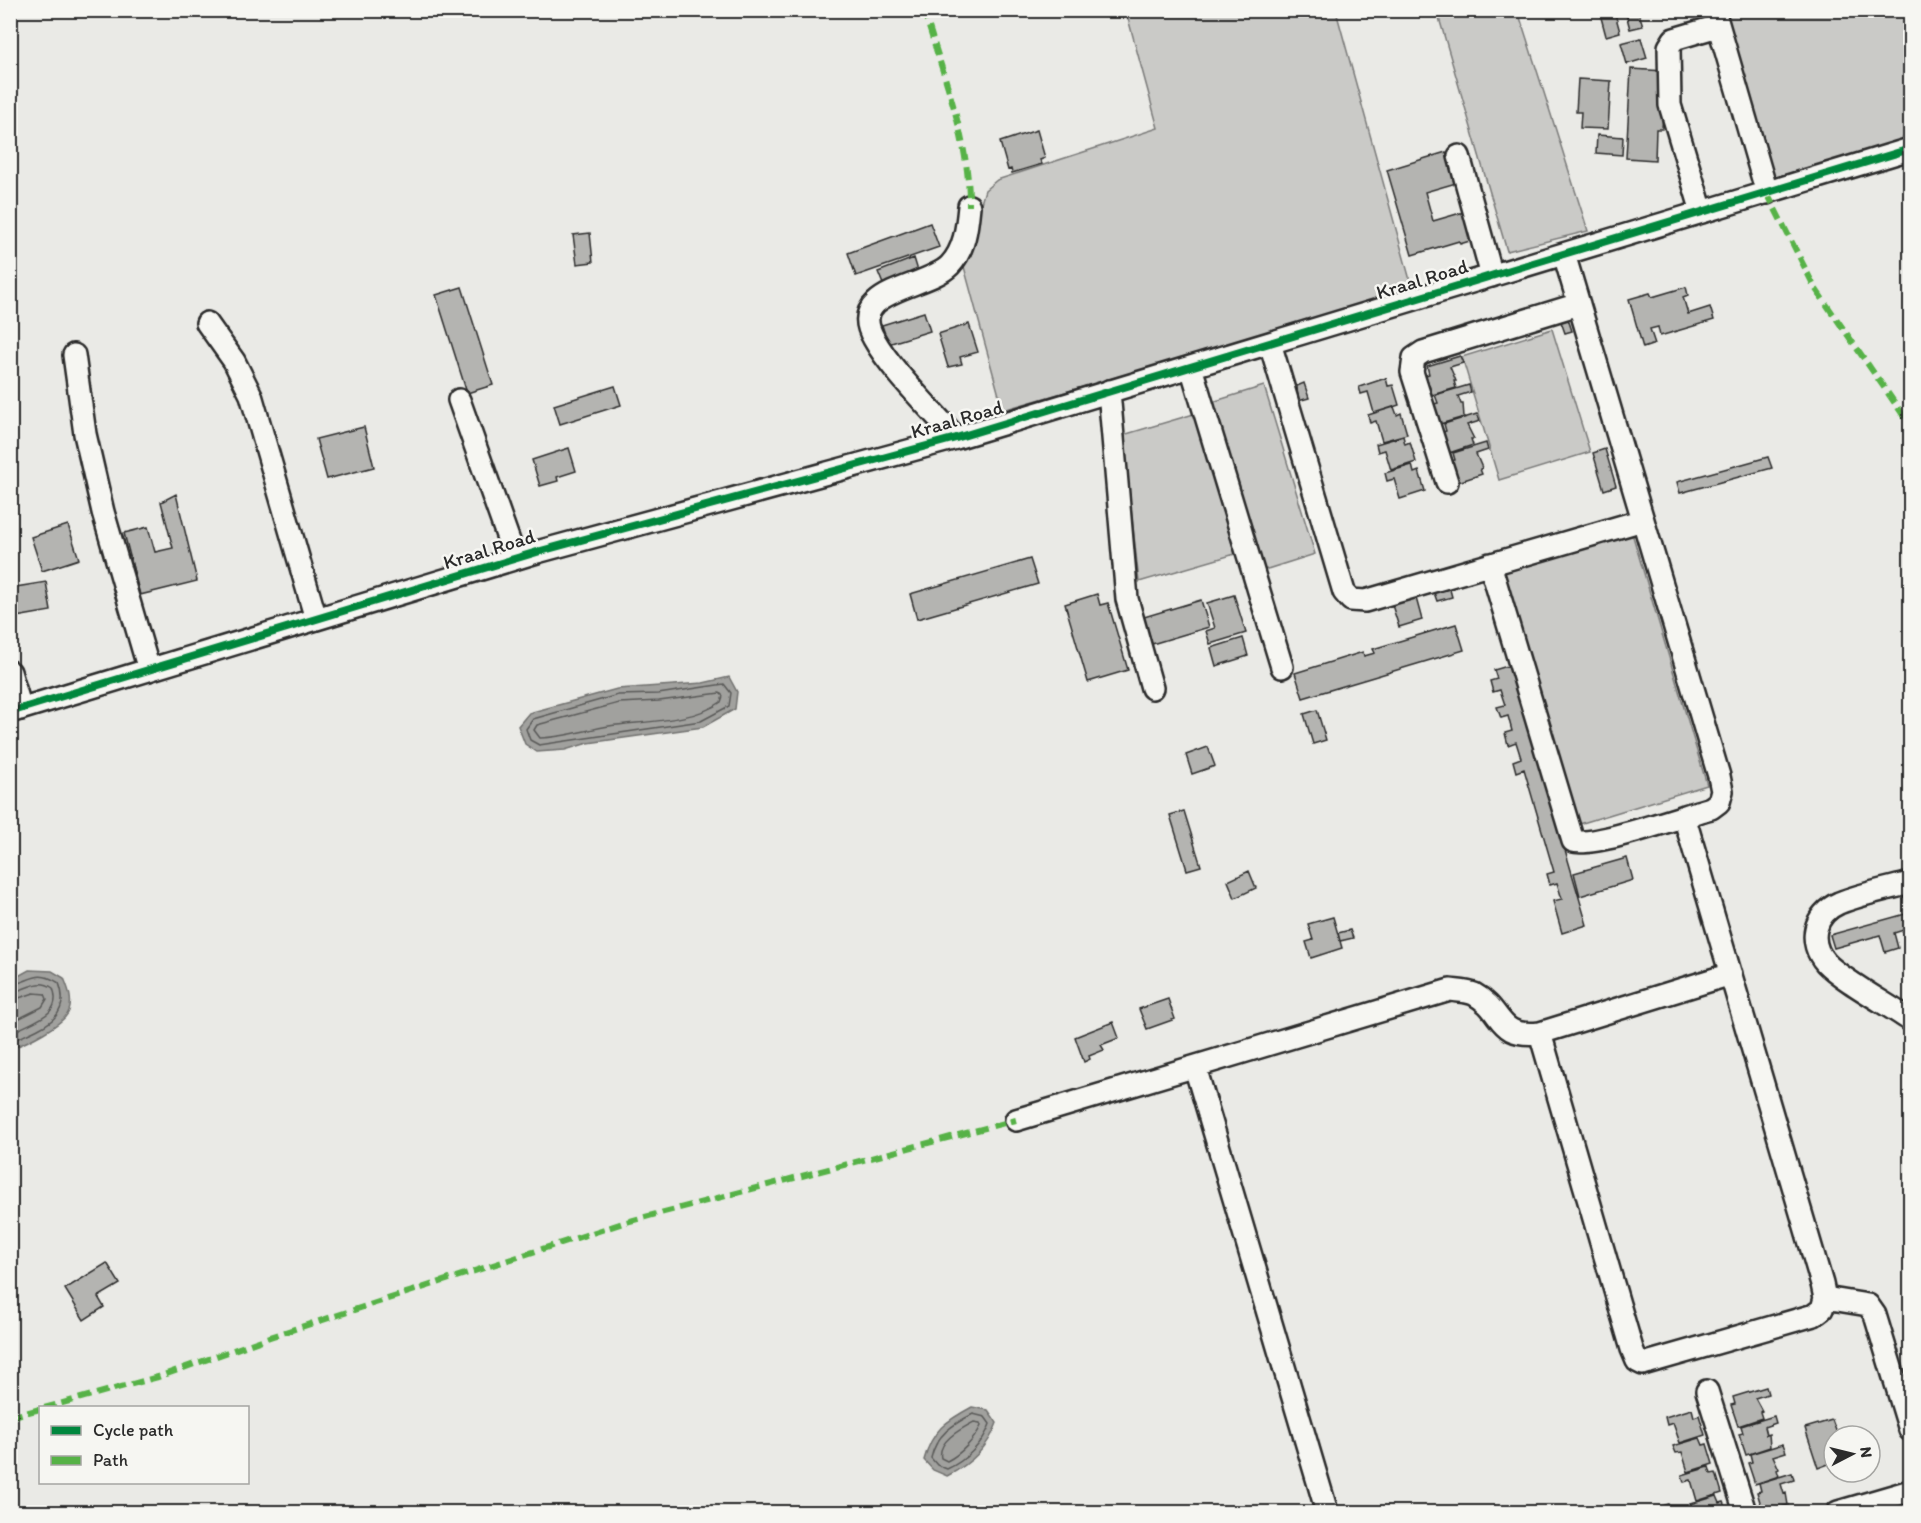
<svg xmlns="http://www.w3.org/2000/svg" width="1921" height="1523" font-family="Itim,sans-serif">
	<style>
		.green { fill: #cacac7; stroke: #7a7a79; stroke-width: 1.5 }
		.water { fill: #a1a19e; stroke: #727270; stroke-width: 1.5 }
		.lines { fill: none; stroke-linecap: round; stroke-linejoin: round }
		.shore { stroke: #5a5a59; stroke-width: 1.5 }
		.building { fill: #b4b4b1; stroke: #2b2b2b; stroke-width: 1.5 }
		.minor-casing { stroke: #2b2b2b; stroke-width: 26 }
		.minor { stroke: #f6f6f2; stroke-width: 21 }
		.quiet { stroke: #56b246; stroke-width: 6; stroke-dasharray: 12 6; stroke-linecap: butt }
		.cycleway-casing { stroke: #f6f6f2; stroke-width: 11 }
		.cycleway { stroke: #00873e; stroke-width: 8 }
		.labels { text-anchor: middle; stroke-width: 5; stroke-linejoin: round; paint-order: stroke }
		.street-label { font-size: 20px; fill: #2b2b2b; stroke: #f6f6f2 }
	</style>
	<rect width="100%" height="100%" fill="#eaeae6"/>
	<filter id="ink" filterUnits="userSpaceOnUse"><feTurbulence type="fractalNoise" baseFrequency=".0167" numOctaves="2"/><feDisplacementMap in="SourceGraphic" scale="12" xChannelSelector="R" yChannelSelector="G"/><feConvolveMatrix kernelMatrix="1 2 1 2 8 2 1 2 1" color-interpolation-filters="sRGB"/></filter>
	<g filter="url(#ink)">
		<path class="green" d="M1126,11H1336L1413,291L1003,410L963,263L985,190L997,180L1158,128Z
			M1437,11H1518L1588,231L1507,251Z
			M1722,11H1910V140L1769,180Z
			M1552,329L1590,452L1499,480L1462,357Z
			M1264,386L1315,554L1261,571L1209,403Z
			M1194,414L1235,554L1139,582L1123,435Z
			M1632,533L1707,785L1576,825L1501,573Z"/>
		<path class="water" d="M729,677L737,692L735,709L703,727L588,743L565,750L537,752L525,744L518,726L529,713L617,689L703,683Z
			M29,970L52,971L64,978C68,988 73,1000 69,1011C64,1025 25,1043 11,1049V980Z
			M972,1407L988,1410L997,1423C988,1448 969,1465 947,1476L933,1470L924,1460C932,1430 946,1421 972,1407Z"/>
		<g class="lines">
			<path class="shore" d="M724,684L731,693L729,706L701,721L539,745L530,740L526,729L533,719L618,695L658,694Z
				M720,693L723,696L721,702C694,722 643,721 609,726C586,730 564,737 540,738L534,730L537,725L619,703L659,701Z
				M10,985C31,982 36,968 59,983C73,1020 39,1028 10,1042
				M10,992C26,991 37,977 53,988C64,1017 30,1021 10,1034
				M10,1001L34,993L45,994L47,999L42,1007L10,1023
				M973,1414L985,1417L990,1424C983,1444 965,1461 947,1469L937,1465L931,1458C936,1435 953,1424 973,1414Z
				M974,1422L980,1423L981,1426C974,1440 961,1454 947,1461L941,1458C937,1441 961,1429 974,1422Z"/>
		</g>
		<path class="building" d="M1599,10H1614L1620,32L1606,36Z
			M1625,10H1638L1643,26L1630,29Z
			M1641,38L1647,58L1627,64L1621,43Z
			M1631,69L1665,71L1662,129H1656L1655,160L1626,158Z
			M1578,79L1611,81L1608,129L1580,128L1581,112H1576Z
			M1037,130L1045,158L1040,160L1042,164L1012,173L1011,169L1008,170L1000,142Z
			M1597,135L1623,137L1622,155L1596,153Z
			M1446,152L1456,183L1425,192L1433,221L1464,212L1473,240L1460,244L1459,241L1412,255L1387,170Z
			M930,223L939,247L856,276L848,253Z
			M590,233L593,262L577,264L573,235Z
			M914,258L918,271L883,284L878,272Z
			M462,287L493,385L467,393L436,295Z
			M1686,287L1688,295L1683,297L1688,314L1710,307L1714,320L1660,336L1658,327L1650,329L1655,344L1643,348L1629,299L1650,293L1652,297Z
			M924,312L930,331L888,344L882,325Z
			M1568,319L1572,331L1565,333L1561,322Z
			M969,324L978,352L960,357L962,364L948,367L938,334Z
			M1460,356L1463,363L1450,367L1456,381H1454L1456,388L1432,395L1426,375L1429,374L1427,366Z
			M1386,378L1388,386L1393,385L1399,405L1374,413L1368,392L1361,394L1359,387Z
			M1304,383L1309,398L1298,401L1297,386Z
			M1469,385L1471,392L1458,396L1461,404H1463L1464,417L1440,424L1434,404L1438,403L1435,395Z
			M615,386L621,405L560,424L554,405Z
			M1394,407L1397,415L1401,413L1407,434L1382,441L1376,421L1370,423L1368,415Z
			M1477,414L1480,421L1467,425L1474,439H1471L1473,445L1449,453L1443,432L1446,431L1444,424Z
			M364,427L374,467L327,479L316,439Z
			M1403,436L1405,444L1410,442L1416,462L1391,470L1385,450L1378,452L1376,444Z
			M1486,443L1488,450L1476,454L1482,468L1480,469L1482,474L1458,482L1451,461L1455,460L1453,453Z
			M569,448L576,471L557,477L558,481L540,486L532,460Z
			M1605,449L1616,486L1604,490L1593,453Z
			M1768,457L1772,468L1680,493L1677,482Z
			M1412,465L1414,473L1419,471L1425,491L1400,499L1394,479L1387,481L1385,473Z
			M176,494L197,581L140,595L124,533L148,527L155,552L173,548L161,502Z
			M68,525L79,559L42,571L31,537Z
			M1030,559L1038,584L917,619L910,594Z
			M46,582L51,611L10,618V588Z
			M1449,586L1452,597L1437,601L1433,590Z
			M1097,594L1100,605L1108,603L1128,670L1088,682L1065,604Z
			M1234,595L1246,633L1210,644L1206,631L1215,628L1207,603Z
			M1416,598L1422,620L1399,627L1392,605Z
			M1201,600L1209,627L1152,644L1144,617Z
			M1456,624L1464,650L1303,698L1295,673L1363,652L1364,656L1375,653L1373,649Z
			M1243,638L1248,656L1216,666L1211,648Z
			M1511,665L1587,925L1562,933L1553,901L1562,899L1557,883L1550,885L1547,874L1554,872L1524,769L1516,772L1513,761L1521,758L1516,742L1508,745L1505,733L1512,731L1508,716L1501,718L1497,707L1505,705L1500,690L1493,692L1490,681L1497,679L1494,670Z
			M1317,710L1326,740L1313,744L1304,714Z
			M1208,747L1215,766L1192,774L1186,755Z
			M1184,811L1201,866L1187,870L1170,815Z
			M1627,858L1633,880L1580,896L1574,873Z
			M1249,871L1256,888L1235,898L1228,881Z
			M1910,897V928L1894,933L1898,948L1885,952L1880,935L1834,948L1830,935L1909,913L1905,899Z
			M1333,917L1342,948L1311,958L1306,942L1313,940L1308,924Z
			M1350,930L1353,938L1340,941L1338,933Z
			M1168,999L1175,1019L1147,1029L1139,1009Z
			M1113,1022L1119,1038L1101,1045L1104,1050L1089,1056L1090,1059L1084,1062L1075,1037Z
			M107,1263L120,1284L98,1297L104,1307L84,1320L65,1289Z
			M1766,1387L1768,1394L1755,1398L1762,1411L1760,1412L1762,1418L1738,1426L1731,1405L1735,1404L1733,1397Z
			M1692,1409L1694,1417L1699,1415L1705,1435L1680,1443L1673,1423L1667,1425L1665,1417Z
			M1774,1416L1776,1423L1764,1427L1766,1435L1769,1434L1770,1447L1746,1455L1739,1434L1743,1433L1741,1426Z
			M1832,1420L1838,1436H1834V1462L1818,1468L1805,1428Z
			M1700,1438L1703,1445L1707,1444L1713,1464L1688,1472L1682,1452L1676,1453L1673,1446Z
			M1783,1444L1786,1452L1773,1456L1779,1469L1777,1470L1779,1476L1755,1484L1748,1463L1752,1462L1750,1454Z
			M1709,1467L1711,1474L1716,1473L1722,1493L1697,1501L1691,1480L1684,1482L1682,1475Z
			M1792,1473L1794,1480L1781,1484L1784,1494L1786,1493L1788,1505L1763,1512L1757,1492L1761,1491L1759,1483Z
			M1717,1496L1720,1503L1724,1502L1728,1512H1700L1699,1509L1693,1511L1690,1504Z
			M1668,1504L1671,1512H1644V1511Z"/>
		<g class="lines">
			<g class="minor-casing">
				<path id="minor" d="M1714,10L1767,193
					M1459,156L1492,276
					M1702,212L1670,105L1669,47L1674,39L1718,26
					M207,323L234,361L251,395L316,619
					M1270,343L1344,592L1351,600L1365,601L1643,520
					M74,355L85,434L103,512L149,670
					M1191,367L1282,667
					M1109,391L1127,599L1152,688
					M459,400L515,558
					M956,438C932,410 891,370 874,339C845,289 927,289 950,265C965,249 967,227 969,206
					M1447,482L1412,372L1414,358L1423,352L1579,304
					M1490,564L1573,841C1594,848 1685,815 1711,808L1719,802L1722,791L1719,776L1564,254
					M10,672L21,709
					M10,712L537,552L956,438L1910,149
					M1684,816L1822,1284L1825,1298L1822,1309L1814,1315L1643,1364L1637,1361L1632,1349L1540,1033L1731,974
					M1910,883C1887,889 1861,894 1839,903C1814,914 1807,942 1826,963C1841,979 1890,1006 1910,1020
					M1195,1067L1327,1512
					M1016,1120L1450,990C1457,991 1467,991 1474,994C1505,1011 1495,1038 1540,1033
					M1825,1298L1868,1305L1875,1315L1910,1430
					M1707,1391L1745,1512
					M1838,1512L1910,1491"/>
			</g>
			<use href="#minor" class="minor"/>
			<path class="quiet" d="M924,10C942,73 970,140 969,206
				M1767,193L1815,288L1910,425
				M44,1408L158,1377L270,1337L626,1222L1016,1120
				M10,1417L40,1409"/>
			<g class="cycleway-casing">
				<path id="cycleway" d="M10,712L537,552L956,438L1910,149"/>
			</g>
			<use href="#cycleway" class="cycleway"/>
		</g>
	</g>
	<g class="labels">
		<g class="street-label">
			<text transform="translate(1422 279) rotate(-17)" y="7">Kraal Road</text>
			<text transform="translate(957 419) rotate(-16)" y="7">Kraal Road</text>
			<text transform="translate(489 549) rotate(-17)" y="7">Kraal Road</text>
		</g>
	</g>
	<rect width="1921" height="1523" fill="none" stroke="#f6f6f2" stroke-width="36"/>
	<rect x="18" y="18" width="1885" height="1487" fill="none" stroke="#2b2b2b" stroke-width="2" filter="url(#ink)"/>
	<rect x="39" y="1406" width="210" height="78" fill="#f6f6f2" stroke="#a5a5a2" stroke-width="1.5"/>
	<rect x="51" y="1426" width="30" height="9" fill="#00873e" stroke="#a5a5a2" stroke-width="1.5"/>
	<text x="93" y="1436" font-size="18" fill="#2b2b2b">Cycle path</text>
	<rect x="51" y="1456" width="30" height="9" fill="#56b246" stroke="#a5a5a2" stroke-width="1.5"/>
	<text x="93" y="1466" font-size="18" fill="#2b2b2b">Path</text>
	<g transform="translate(1852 1454) rotate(83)"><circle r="28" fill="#f6f6f2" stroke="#a5a5a2" stroke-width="1.5"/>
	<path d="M0-4.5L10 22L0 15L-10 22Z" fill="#2b2b2b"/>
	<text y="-9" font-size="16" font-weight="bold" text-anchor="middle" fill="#2b2b2b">N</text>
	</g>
</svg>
